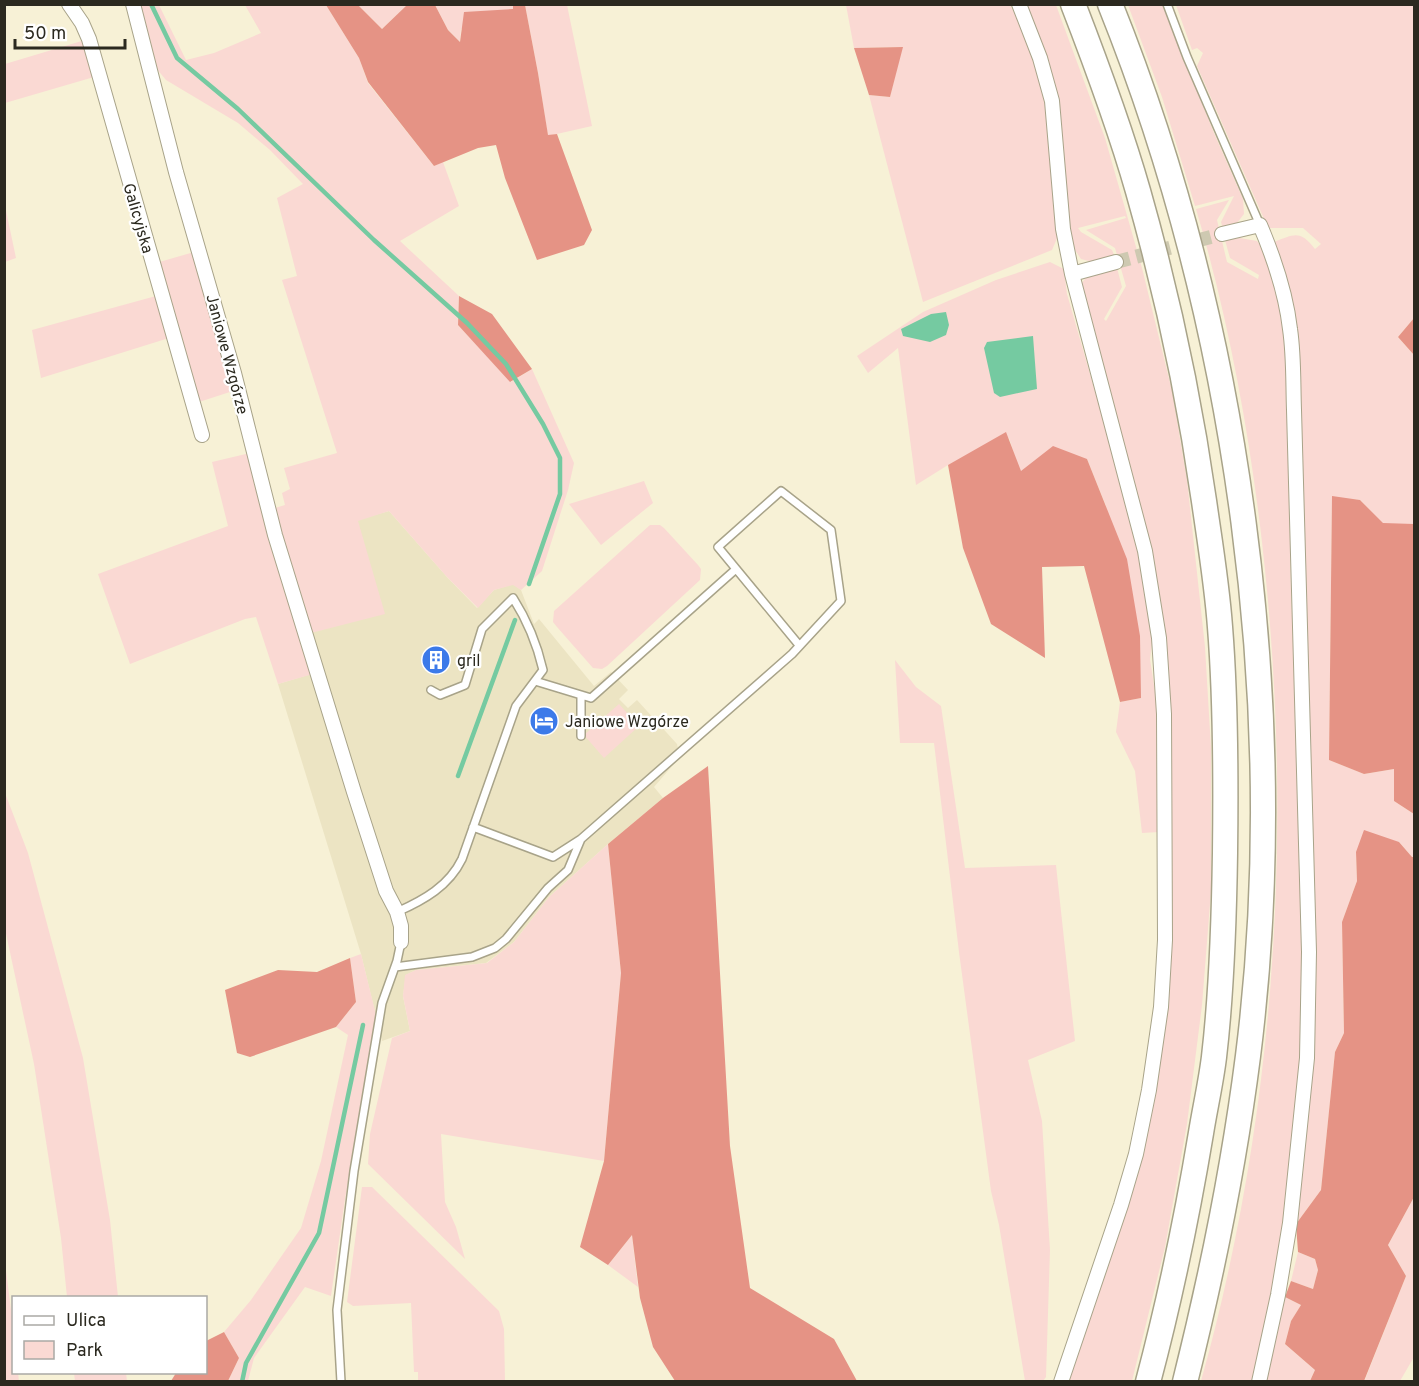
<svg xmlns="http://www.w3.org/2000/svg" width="1419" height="1386" font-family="Overpass,sans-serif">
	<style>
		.built { fill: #ece4c3 }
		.green { fill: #fad9d3 }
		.forest { fill: #e59385 }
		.water { fill: #75caa1 }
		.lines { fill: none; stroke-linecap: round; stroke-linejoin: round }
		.stream { stroke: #75caa1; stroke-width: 4.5 }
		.street-tunnel { stroke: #cec9b1; stroke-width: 14; stroke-dasharray: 14 7; stroke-linecap: butt }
		.lane-casing { stroke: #a8a389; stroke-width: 10 }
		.street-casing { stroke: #a8a389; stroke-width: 16 }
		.highway-casing { stroke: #a8a389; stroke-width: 27 }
		.lane { stroke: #fff; stroke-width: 7 }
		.street { stroke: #fff; stroke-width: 14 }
		.highway { stroke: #fff; stroke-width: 24 }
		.labels { text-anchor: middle; stroke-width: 4.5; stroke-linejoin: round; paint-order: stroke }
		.street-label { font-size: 16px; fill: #2b291f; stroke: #fff }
		.poi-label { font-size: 16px; fill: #2b291f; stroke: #fff; text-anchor: start }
	</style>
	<rect width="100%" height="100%" fill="#f7f1d6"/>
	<path class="built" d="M389,511L447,577L477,608L494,590L513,584L521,590L534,624L539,619L594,686L611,672L628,690L619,699L628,708L637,700L677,744L680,757L654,787L663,798L608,844L549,897L514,942L486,963L416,970L406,975L403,996L410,1031L382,1041L361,954L278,684L321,671L311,633L357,520Z"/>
	<path class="green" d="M138,5H159L186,60L214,53L261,33L245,5H326L359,58L368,83L434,166L443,162L459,206L400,241L459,296L458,325L511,382L532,369L574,463L568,490L542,571L521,590L513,585L494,590L478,608L447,577L389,511L358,521L385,614L311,633L288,566L275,508L285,505L282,493L290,489L284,468L337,453L282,280L297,276L277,198L303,184L270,150L238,123L166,80L156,68Z
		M358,5H407L382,29Z
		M435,5H513V9L461,29L460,42L448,30Z
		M525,5H567L592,126L548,136L538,73Z
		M846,5H1010L1026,36L1046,97L1058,236L1052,250L923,302L869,95L890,97L902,47L854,48Z
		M1024,5H1056L1105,138L1142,268L1172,391L1187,480L1205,647L1211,748V891L1202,1005L1187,1124L1165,1247L1132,1381H1067L1134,1185L1156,1080L1165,638L1081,284L1088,275L1117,268L1122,287L1104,319L1106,321L1126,286L1115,248L1086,230L1126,218L1125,216L1078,228L1081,232L1112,250L1115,257L1097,263L1081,259L1071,244L1061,143Z
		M1128,5H1163L1214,133L1243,199L1244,214L1237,223L1223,229L1221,222L1234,196L1195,206L1162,97Z
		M1176,5H1414V318L1398,337L1414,355V524H1383L1360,500L1332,497L1329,760L1364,774L1394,769V801L1414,814V857H1412L1399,842L1356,852L1357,881L1342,922L1344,1033L1335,1052L1321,1190L1296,1224L1309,1105L1313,993L1310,839L1313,821L1297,323L1274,242C1295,234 1300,230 1315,249L1321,244L1303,228H1268L1197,66L1203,53L1197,48L1192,50Z
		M85,40L94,77L5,103V64Z
		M1229,200L1217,220L1227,262L1258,279L1259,275L1230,258L1225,240L1240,238L1257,241L1264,250L1286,331L1291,593L1304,906L1302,1052L1293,1160L1273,1297L1254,1381H1201C1277,1110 1294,822 1262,542C1249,430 1228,317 1196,209Z
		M4,201L16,258L5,262H4Z
		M194,252L233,391L196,403L156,263Z
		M1050,262L1064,269L1067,294L1136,534L1152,643L1150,659L1157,705L1159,832L1142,833L1135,771L1116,732L1120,702L1141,698L1106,506L1087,459L1020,472L1009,438L948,465L916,485L898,348L868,373L857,356L923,312L996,280Z
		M156,296L169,338L41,378L32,330Z
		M250,453L313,674L278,684L256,617L245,619L130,664L98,574L228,526L212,462Z
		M644,481L653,503L601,545L569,504Z
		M650,525H660L664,528L698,565L701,569L700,580L607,666L602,669L593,668L557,627L553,622L554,611Z
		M895,660L916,687L941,706L965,868L1056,865L1075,1041L1028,1060L1042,1121L1050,1250L1046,1377L1043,1381H1025L999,1225L991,1191L959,952L934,743H900Z
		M619,704L639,726L604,758L584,735Z
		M5,793L28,853L83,1058L110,1220L118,1297H67L61,1238L34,1064L5,929Z
		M608,844L621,973L604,1161L441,1134L445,1202L456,1227L465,1259L368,1164L370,1134L392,1038L410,1031L403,996L405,975L416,970L487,963L514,942L549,897Z
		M361,954L376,1015L345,1199L331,1296L305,1287L254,1358L248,1381H228L239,1358L224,1332L251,1300L301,1228L321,1161L348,1035L336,1027L356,1002L350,958Z
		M362,1187H372L499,1311L504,1329L505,1381H418V1372H414L411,1303L353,1306L347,1302Z
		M1414,1197V1357L1400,1381L1364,1382L1406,1276L1388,1245Z
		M632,1235L638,1287L608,1265Z
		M1298,1252L1315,1259L1318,1270L1313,1289L1291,1281Z
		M4,1255L13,1325L14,1372L18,1373L19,1381H5Z
		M1285,1297L1301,1305L1291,1321L1285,1344L1315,1370L1310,1381L1266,1382Z
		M74,1373H126L127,1381H75Z"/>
	<path class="forest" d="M326,5H358L382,29L407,5H435L448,30L460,42L464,12L513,9V5H525L538,73L548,135L557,134L592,230L584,245L537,260L505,178L496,145L478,148L434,166L368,82L359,58Z
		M903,47L890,97L869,95L854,48Z
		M459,296L492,314L532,369L510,382L458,325Z
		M1414,318V355L1398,337Z
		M1006,432L1021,471L1053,446L1087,459L1127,559L1140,636L1141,698L1120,702L1084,566L1042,567L1045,658L991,624L963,548L948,465Z
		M1332,496L1360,500L1383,523L1414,524V814L1394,801V769L1364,774L1329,760Z
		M708,766L730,1146L750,1288L834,1339L857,1381H675L653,1347L640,1298L632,1235L608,1265L580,1247L604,1161L621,973L608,844L663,798Z
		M1364,830L1399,842L1412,857H1414V1197L1388,1245L1406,1276L1364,1381H1310L1315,1370L1285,1344L1291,1321L1301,1305L1285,1297L1291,1281L1313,1289L1318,1270L1315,1259L1298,1252L1296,1224L1321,1190L1335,1052L1344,1033L1342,922L1357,881L1356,852Z
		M350,958L356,1002L336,1027L250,1057L237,1053L225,990L278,970L317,972Z
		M224,1332L239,1358L228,1381H171L176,1373L206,1372V1341Z"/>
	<path class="water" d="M946,312L949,325L946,335L930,342L903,336L901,329L931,314Z
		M1033,336L1037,389L1000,397L994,393L984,348L987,342Z"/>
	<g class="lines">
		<path class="stream" d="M151,4L177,58L238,109L374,240L467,323L506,364L543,424L560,458V494L529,584
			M458,776L515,620
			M242,1382L246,1363L319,1233L363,1025"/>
		<path class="street-tunnel" d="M1116,262L1222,234"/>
		<g class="lane-casing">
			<path id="lane" d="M1167,4L1187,57L1260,225
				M535,681L591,698L736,569
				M581,736V695
				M473,827L553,857L581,839L792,654L841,601L831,530L781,491L718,547L799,645
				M397,912C424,900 449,886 462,859L516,706L543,670C537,644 527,620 513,598L482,629L465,685L440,695L431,690
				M395,967L472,957L495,948L506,939L548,888L568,870L581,839
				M341,1382L337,1310L354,1171L382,1003L397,961L401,942"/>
		</g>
		<g class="street-casing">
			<path id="street" d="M69,4L82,23L89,39L202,435
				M133,4L176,172L234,373L275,535L354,792L386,891L397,912L401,926V942
				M1019,4L1040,58L1052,101L1063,229L1072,274L1116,262
				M1222,234L1260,225C1274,258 1286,294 1290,329C1294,356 1293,383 1294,410L1309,952L1307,1058L1290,1223L1278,1295L1259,1382
				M1061,1382L1121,1205L1136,1154L1149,1090L1161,1007L1165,940L1164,714L1159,638L1145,551L1072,274"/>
		</g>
		<g class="highway-casing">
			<path id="highway" d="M1073,4C1097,66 1120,128 1138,191C1167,293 1189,396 1204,501C1210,543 1217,585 1220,627C1226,702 1226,777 1225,853C1224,921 1222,989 1214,1057C1211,1082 1205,1108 1201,1133C1187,1217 1170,1299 1148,1382
				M1110,4C1239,325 1291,714 1248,1056C1234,1166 1212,1274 1185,1382"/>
		</g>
		<use href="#lane" class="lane"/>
		<use href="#street" class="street"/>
		<use href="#highway" class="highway"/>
	</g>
	<defs>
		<g id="building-disc" transform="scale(1.5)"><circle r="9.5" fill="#3c7ae9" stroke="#fff"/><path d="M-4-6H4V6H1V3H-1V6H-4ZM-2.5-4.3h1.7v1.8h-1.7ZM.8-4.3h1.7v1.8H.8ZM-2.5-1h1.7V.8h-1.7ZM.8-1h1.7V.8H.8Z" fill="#fff"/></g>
		<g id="hotel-disc" transform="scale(1.5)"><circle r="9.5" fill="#3c7ae9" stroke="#fff"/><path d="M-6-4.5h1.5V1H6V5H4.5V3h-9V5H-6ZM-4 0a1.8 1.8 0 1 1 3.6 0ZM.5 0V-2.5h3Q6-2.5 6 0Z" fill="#fff"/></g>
	</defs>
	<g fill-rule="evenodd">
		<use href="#building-disc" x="436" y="660"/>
		<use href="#hotel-disc" x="544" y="721"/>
	</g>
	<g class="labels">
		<g class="street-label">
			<text transform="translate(139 218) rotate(74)" y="6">Galicyjska</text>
			<text transform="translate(228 354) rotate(75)" y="6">Janiowe Wzgórze</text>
		</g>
		<g class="poi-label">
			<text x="457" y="666">gril</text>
			<text x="565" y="727">Janiowe Wzgórze</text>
		</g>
	</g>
	<rect width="1419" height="1386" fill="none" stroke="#2b291f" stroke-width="12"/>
	<rect x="12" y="1296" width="195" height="78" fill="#ffffff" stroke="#aaa9a5" stroke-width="1.5"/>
	<rect x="24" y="1316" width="30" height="9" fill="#ffffff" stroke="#aaa9a5" stroke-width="1.5"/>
	<text x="66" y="1326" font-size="18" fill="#2b291f">Ulica</text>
	<rect x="24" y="1341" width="30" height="18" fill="#fad9d3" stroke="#aaa9a5" stroke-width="1.5"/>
	<text x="66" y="1356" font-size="18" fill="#2b291f">Park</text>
	<path d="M15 39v9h110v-9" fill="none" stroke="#2b291f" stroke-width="3"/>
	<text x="24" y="39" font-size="18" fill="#2b291f" stroke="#ffffff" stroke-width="4.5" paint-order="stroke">50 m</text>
</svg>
